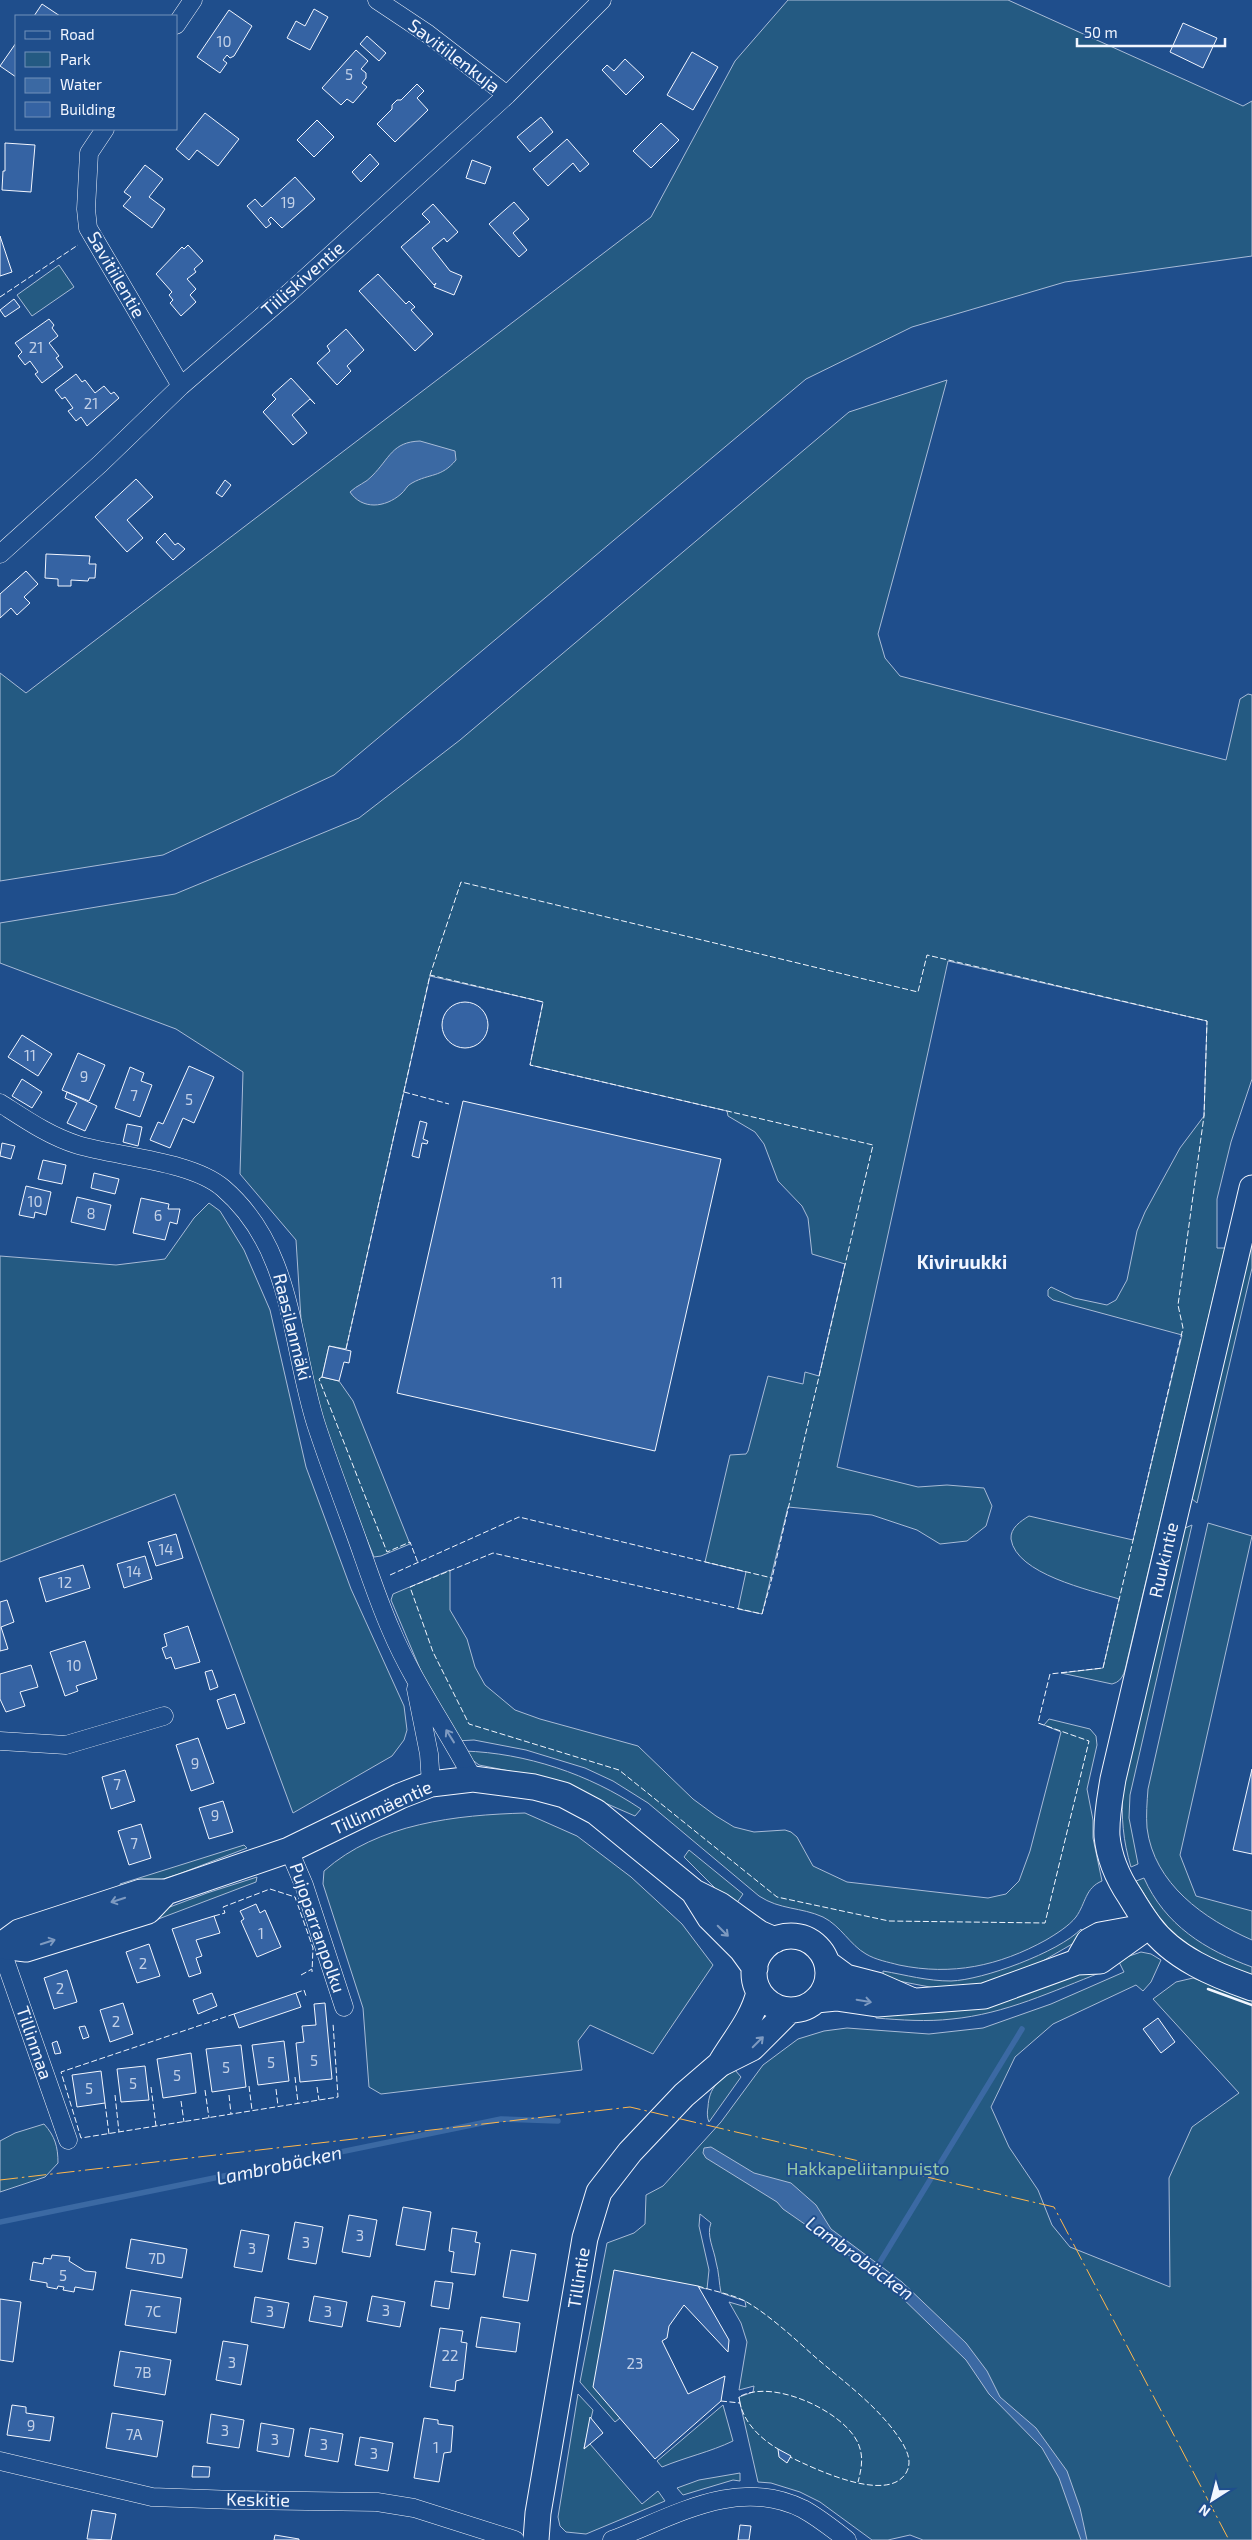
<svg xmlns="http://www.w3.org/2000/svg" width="1252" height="2540" font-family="'Exo 2',sans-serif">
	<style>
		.green { fill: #245a82; stroke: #a8bbd7 }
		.water { fill: #3b69a3; stroke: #a8bbd7 }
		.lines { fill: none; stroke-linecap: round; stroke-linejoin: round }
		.stream { stroke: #3b69a3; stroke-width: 5.5 }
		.building { fill: #3563a3; stroke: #f2f6ff }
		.street-casing { stroke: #f2f6ff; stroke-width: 19 }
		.secondary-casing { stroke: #f2f6ff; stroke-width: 27 }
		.street { stroke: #1f4e8c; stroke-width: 18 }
		.secondary { stroke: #1f4e8c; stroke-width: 25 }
		.fence { stroke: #f2f6ff; stroke-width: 1; stroke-dasharray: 6 2.5; stroke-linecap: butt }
		.wall { stroke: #f2f6ff; stroke-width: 2.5 }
		.power { stroke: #ffb74d; stroke-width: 1; stroke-dasharray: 18 4 2.5 4; stroke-linecap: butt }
		.oneway { stroke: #7e9ac0 }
		.labels { text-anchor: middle; stroke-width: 4; stroke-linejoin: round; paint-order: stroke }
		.number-label { font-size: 15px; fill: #c3d1e8 }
		.street-label { font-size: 18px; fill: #f2f6ff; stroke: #1f4e8c }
		.park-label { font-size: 18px; fill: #97c8a6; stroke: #1f4e8c }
		.neighbourhood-label { font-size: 19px; font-weight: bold; fill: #f2f6ff; stroke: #1f4e8c }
		.water-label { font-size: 19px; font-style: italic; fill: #f2f6ff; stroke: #1f4e8c }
	</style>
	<rect width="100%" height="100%" fill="#1f4e8c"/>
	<path class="green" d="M788,0H1008L1243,106L1252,101V256L1065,282L912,327L806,379L334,775L163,855L0,881V673L26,693L651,217L735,61Z
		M59,265L74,287L32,316L17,295Z
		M947,380L878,634L885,658L900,676L1226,760L1240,699L1248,694L1252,695V1079L1231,1142L1217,1199V1248H1225L1128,1657C1125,1668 1125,1681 1112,1684L1061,1673L1103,1668L1119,1599C1090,1590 1016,1574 1011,1539C1010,1528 1021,1521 1029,1516L1133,1540L1182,1335L1053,1300L1048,1296V1290L1051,1287L1074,1298L1107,1305L1116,1300L1127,1280L1137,1231L1145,1212L1180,1148L1204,1116L1207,1021L948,961L837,1467L918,1487L947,1485L984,1488L992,1506L986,1526L967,1541L940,1544L917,1530L872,1515L788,1507L762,1614L738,1609L746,1572L705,1562L730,1455L746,1454L748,1451L768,1376L803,1384L805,1372L819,1376L845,1264L812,1254L808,1218L802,1206L778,1181L764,1144L755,1132L728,1116L727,1111L530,1065L543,1002L430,976L346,1349L329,1346L322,1377L339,1381L353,1401L410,1544L381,1556L374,1557L331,1452L302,1335L296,1240L240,1174L243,1072L176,1029L0,963V923L175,894L359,818L460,740L849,412Z
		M209,1203L220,1211L244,1250L270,1310L306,1467L351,1589L404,1706L407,1730L404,1740L392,1756L293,1813L175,1494L0,1562V1256L116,1265L165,1259L194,1218Z
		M1252,1228V1268L1197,1503L1191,1498Z
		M1208,1523L1252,1536L1180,1855L1196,1896L1252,1911V1940C1204,1919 1154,1884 1147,1828C1146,1815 1147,1802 1148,1789Z
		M1192,1525L1130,1795L1129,1818L1138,1864L1131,1867C1123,1841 1121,1817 1123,1789L1183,1529Z
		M450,1570V1610L467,1639L475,1667L485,1685L515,1710L540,1719L638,1746L693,1799L716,1816L734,1827L754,1832L785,1830L791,1832L797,1837L813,1866L847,1882L988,1898L1006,1894L1019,1881L1030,1851L1061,1732L1044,1725L1049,1719L1090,1729L1096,1736L1097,1745L1087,1789L1093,1820V1838L1102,1881C1085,1888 1086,1903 1076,1917C1069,1926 1056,1934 1046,1940C999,1966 952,1976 899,1965C888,1962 876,1960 866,1954C850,1945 841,1926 823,1917C801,1907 780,1910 759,1896L648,1803L613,1781L585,1768L526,1750L474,1740L456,1741L434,1702L391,1600L393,1594Z
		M464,1751C526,1753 589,1774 641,1809L635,1816L550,1779L479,1765L470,1758Z
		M525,1813L577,1836L631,1877L682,1924L713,1965L653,2054L590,2025L578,2041L582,2070L381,2094L369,2087L363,2008L323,1884L324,1871C378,1823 457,1815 525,1813Z
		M244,1845L247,1848L179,1874L122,1892L120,1884Z
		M689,1850L743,1894L734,1907L684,1857Z
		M257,1877L256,1882L132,1929L130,1922L207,1893Z
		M1144,1878C1165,1925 1205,1950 1252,1967V1978C1233,1969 1210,1961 1192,1950C1167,1934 1151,1905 1136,1881Z
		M1081,1929L1086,1936L1029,1969L977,1985L940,1989L883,1978V1971C906,1975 927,1981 951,1981C983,1980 1059,1952 1081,1929Z
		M1141,1952L1151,1954L1161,1960L1151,1982L1143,1991L1136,1985L1053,2024L1015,2057L991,2107L1009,2147L1038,2190L1052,2225L1070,2247L1170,2287L1169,2178L1192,2127L1239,2093L1153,1999L1176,1982L1193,1978L1252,2000V2540H923L910,2535L888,2540H872L820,2502L800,2492L771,2483L758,2482L740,2403L739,2397L753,2392L754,2386L739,2390L747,2342L741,2323L729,2302L746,2307L745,2301L721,2293C719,2283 719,2272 716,2262C714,2249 706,2235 711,2223L700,2214L699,2226L709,2270L707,2289L615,2271L620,2418L615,2422L580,2382L607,2243L634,2233L645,2224L646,2195L663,2186L721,2122L763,2065L798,2039L824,2031L847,2028L929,2034L983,2028L1051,2004L1124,1972L1118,1960Z
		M1099,1967L1102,1972C1053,1991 1005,2014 952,2019C927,2022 901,2020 876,2018V2010C902,2011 927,2014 953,2011C1002,2006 1052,1983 1099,1967Z
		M735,2070L741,2077L709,2122C707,2118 707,2112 708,2107C709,2087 719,2080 735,2070Z
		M44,2124C55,2136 58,2147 58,2163L45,2177L0,2192V2141L15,2133Z
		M578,2394L593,2410L584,2448L590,2444L642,2504L658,2491L665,2501L586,2534L566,2532L560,2526L558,2517Z
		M723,2405L733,2441C710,2452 686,2457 662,2467L657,2461Z
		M740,2473V2481L733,2480L683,2495L677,2488L699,2480Z"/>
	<path class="water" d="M420,441L455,451L456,460C441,478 430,473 412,483C407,485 405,491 401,494C385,508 362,510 350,492C357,485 366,483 372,476C390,458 392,442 420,441Z
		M711,2147L754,2173L791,2183L816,2205L831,2229L902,2282L966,2343L987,2371L1000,2397L1036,2428L1067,2471L1080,2508L1087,2540H1081L1059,2478L1042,2448L989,2394L966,2360L894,2290L842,2250L783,2209L777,2202L706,2158L703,2153L704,2148Z"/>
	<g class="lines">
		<path class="stream" d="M0,2222L501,2119L558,2121
			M877,2267L1022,2029"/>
	</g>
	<path class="building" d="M42,4L60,16H34Z
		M314,9L328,17L310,50L287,38L296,21L305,26Z
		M229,10L252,26L234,56L230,58L227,55L223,60L227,63L220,73L197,57Z
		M1183,23L1217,38L1203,68L1170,52Z
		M367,36L386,53L379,61L360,44Z
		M16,43V77L0,66Z
		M356,50L368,61L361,69L366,73V78L362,83L367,87L353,103L347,99L341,105L322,88Z
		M692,52L718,67L693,110L667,95Z
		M625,59L644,77L626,95L602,70L607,65L614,71Z
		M417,84L424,91L417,98L428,110L395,142L377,124L392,109V105L397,100H401Z
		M205,113L239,139L218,166L197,150L189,160L176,149Z
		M541,117L553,132L530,152L517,137Z
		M317,120L334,137L314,157L297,140Z
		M661,123L679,140L651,168L633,151Z
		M567,139L589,164L580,172L573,163L548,186L533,169Z
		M5,143L35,145L31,192L2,190L3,171H5Z
		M370,154L379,164L361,182L352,172Z
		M472,160L491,167L485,184L466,178Z
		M145,165L163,179L149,197L165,209L152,228L123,206L131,197L124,192Z
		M295,177L315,199L282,228L271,217L268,220L271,224L266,228L247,206L255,199L262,207Z
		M514,202L529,219L513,233L527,250L519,257L489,224Z
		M433,204L458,232L447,242L444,238L432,248L450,271L462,276L454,295L434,287L436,283L434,285L401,247L430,222L422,214Z
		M0,236L12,272L0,276Z
		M188,245L203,261L194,269L196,272L187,279L196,289L190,295L196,302L181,316L170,303L173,300L169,295L172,292L156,274L182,247L184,249Z
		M378,274L406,304L409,301L415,307L411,310L433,334L415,351L359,291Z
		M14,299L20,307L5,317L0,310Z
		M49,319L54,325L52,328L58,336L49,343L59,356L56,358L63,367L42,383L35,374L38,372L30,361L25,365L18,356L22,352L15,343Z
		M346,329L364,350L347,366L351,371L337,385L317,363L330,351L327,346Z
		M76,374L82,382L85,380L95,393L104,386L111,394L114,392L119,398L87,426L81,417L76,421L68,411L73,408L65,397L62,399L55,390Z
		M291,378L315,404L310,399L292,415L307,433L293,445L263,412L276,399L272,395Z
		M136,479L153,497L127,520L143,538L127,552L95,517Z
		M225,480L231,485L222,497L216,493Z
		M165,533L175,545L178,543L185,549L173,560L156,542Z
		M46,554L90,556L89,564H96L95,578H89L88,581L71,580V586H58V579L45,578Z
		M26,571L38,584L24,597L30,603L17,615L11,608L0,618V594Z
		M442 1025a23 23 0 1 1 46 0a23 23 0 1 1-46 0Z
		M22,1035L52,1054L38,1076L8,1057Z
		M78,1053L105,1065L89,1101L62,1090Z
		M189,1066L214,1077L194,1123L183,1118L170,1148L150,1140L158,1122L163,1124Z
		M130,1067L144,1073L141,1081L152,1085L140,1117L115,1108Z
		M22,1079L42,1092L32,1108L12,1096Z
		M67,1092L97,1106L85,1131L67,1123L77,1103L65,1098Z
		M463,1101L721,1159L655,1451L397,1393Z
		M420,1121L427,1123L423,1139L428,1141L427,1144L422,1143L419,1158L412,1156Z
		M127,1124L142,1127L138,1146L123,1142Z
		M2,1143L15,1146L11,1159L0,1156Z
		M43,1160L66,1165L62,1184L38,1179Z
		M94,1173L119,1179L115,1194L91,1188Z
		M26,1186L51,1192L46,1215L35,1212L34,1218L19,1215Z
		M77,1197L111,1205L105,1230L71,1222Z
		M141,1198L169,1204L168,1209H180L177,1224L170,1222L165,1240L133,1233Z
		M329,1346L351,1351L349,1363L344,1362L339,1381L322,1377Z
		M176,1534L183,1558L156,1566L148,1542Z
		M145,1556L152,1579L124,1588L117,1564Z
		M83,1565L90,1588L46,1602L39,1578Z
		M7,1600L14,1622L1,1627L8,1649L0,1651V1602Z
		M188,1626L200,1662L175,1669L171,1657L166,1659L162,1648L167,1646L164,1634Z
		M85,1641L97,1679L76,1686L78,1691L65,1696L50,1652Z
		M31,1665L38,1687L20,1692L25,1706L6,1712L0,1699V1674Z
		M212,1670L218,1687L210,1690L205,1672Z
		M235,1694L245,1723L227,1729L217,1700Z
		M198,1738L214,1783L191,1791L176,1745Z
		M1252,1769V1854L1233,1850Z
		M125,1770L135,1801L111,1809L102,1777Z
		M223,1801L233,1832L209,1839L199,1808Z
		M141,1824L151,1858L129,1865L118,1831Z
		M256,1904L260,1913L265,1910L281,1947L257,1957L241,1921L244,1919L240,1911Z
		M214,1916L220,1933L196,1940L202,1956L196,1958L201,1973L189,1977L172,1929Z
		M149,1944L160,1976L137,1983L126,1952Z
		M67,1970L77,2002L54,2009L44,1978Z
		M212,1993L217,2006L198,2014L193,2000Z
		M296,1993L301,2007L239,2028L234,2014Z
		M123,2003L133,2034L110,2042L100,2010Z
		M325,2003L332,2079L300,2082L296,2043L304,2042L302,2026L316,2025L314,2004Z
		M1158,2018L1175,2042L1161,2053L1143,2029Z
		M85,2026L89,2037L83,2039L79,2027Z
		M57,2041L61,2053L55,2054L52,2043Z
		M284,2041L289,2081L258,2085L252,2045Z
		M241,2045L246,2087L212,2092L206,2049Z
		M191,2053L196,2093L163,2098L157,2059Z
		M145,2066L149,2100L121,2102L117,2069Z
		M101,2071L105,2103L77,2107L72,2075Z
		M403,2207L431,2212L425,2250L396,2245Z
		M349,2215L377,2220L370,2257L342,2252Z
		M295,2222L323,2227L316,2264L288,2259Z
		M452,2228L477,2232L475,2242L480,2243L475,2275L451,2272L454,2252L449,2251Z
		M241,2230L269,2235L262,2272L234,2267Z
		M131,2239L187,2249L182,2278L126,2268Z
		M511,2250L536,2254L528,2301L503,2297Z
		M52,2255L70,2257L69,2261L85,2271L96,2272L93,2290L75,2287L74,2292L63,2290L64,2287L58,2286L57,2289L47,2287V2283L30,2280L33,2262L43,2264L44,2258L51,2259Z
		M614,2270L698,2286L729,2340L728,2352L684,2305L669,2326L667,2338L662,2341L688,2394L725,2376L721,2401L655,2459L593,2387Z
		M435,2281L453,2283L449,2309L431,2306Z
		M131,2290L181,2298L176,2333L125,2325Z
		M314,2296L347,2302L342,2327L309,2321Z
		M372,2296L405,2302L400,2327L367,2321Z
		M255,2297L289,2303L284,2328L251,2322Z
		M0,2299L21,2302L13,2362L0,2360Z
		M481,2317L520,2323L516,2352L476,2347Z
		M440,2328L463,2331L461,2342L467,2343L463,2379L456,2381L455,2391L430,2387Z
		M223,2341L248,2345L241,2385L216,2380Z
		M120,2351L171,2360L165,2395L114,2386Z
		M12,2405L26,2407V2413L54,2417L50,2441L7,2435Z
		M112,2413L163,2421L157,2457L106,2448Z
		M211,2414L244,2420L239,2448L207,2443Z
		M590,2417L603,2433L584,2449Z
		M424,2418L438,2420V2424L453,2426L451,2452L444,2453L439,2482L414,2478Z
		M261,2423L294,2429L289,2457L257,2451Z
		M310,2428L343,2434L338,2462L305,2456Z
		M360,2437L393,2443L388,2471L355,2465Z
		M778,2449L791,2456L787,2463L779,2457Z
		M193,2466L210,2467L209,2477H192Z
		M92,2510L116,2514L111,2540L87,2539Z
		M740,2525L751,2526L749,2540H738Z
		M275,2535L299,2539V2540H274Z"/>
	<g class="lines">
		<g class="street-casing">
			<path id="street" d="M377,0L428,34L507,95
				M176,25L193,0
				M105,129L89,153L86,209L88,228L181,386
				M0,554L100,464L181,386L289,293L507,95L602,0
				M0,1103C25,1119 49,1136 78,1145C119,1157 192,1161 223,1188C294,1249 290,1342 316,1424C327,1458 340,1492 352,1525C365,1560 376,1596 391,1630C413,1682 447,1729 473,1779
				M416,1689L429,1754L431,1784
				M0,1741L66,1745L164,1716
				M289,1850L304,1885L344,2007
				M0,1946L68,2140
				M0,2461L152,2497L235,2500L377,2502L414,2508L515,2540
				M612,2540C673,2517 737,2476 803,2509C818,2517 833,2529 847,2540"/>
		</g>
		<g class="secondary-casing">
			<path id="secondary" d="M1252,1188L1113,1779C1110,1798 1106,1817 1107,1836C1109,1858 1118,1878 1130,1896C1136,1906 1142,1916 1149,1925C1173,1958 1215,1975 1252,1988
				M695,1894L710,1918L742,1950L755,1968
				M754 1973a37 37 0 1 1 74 0a37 37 0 1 1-74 0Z
				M0,1946L19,1932L141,1892H166L289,1850L400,1796L431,1784L473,1779L534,1787L564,1795L596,1812L694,1892L720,1905L759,1933L775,1940
				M0,1946L26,1949L148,1911L166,1892
				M1077,1962L1089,1941L1100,1935L1144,1927
				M827,1963L846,1977L877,1985L911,2000
				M816,2000L836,1998L877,2004L984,1996L1077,1962L1100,1961L1149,1926
				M720,2064C734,2040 753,2019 759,1992
				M536,2540L538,2513L585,2238L599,2192L630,2152L684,2095L720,2064L752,2048L790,2010"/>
		</g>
		<use href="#street" class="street"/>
		<use href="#secondary" class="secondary"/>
		<path class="fence" d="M0,297L78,245
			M404,1092L449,1104
			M346,1349L430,975L543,1002L530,1065L873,1145L772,1578
			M322,1377L319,1379L387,1552L410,1542L418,1563
			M390,1575L519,1517L772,1578L762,1614L493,1553L410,1587L433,1652L469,1724L619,1770L777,1897L889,1921L1045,1923L1089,1741L1038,1723L1050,1674L1103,1668L1183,1328L1178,1305L1204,1116L1207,1021L927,955L918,992L461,882L430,975
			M214,1916L225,1913L223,1907L270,1889L295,1897L313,1948L312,1972
			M301,1975L312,1969
			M296,1993L304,1990L306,1996
			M234,2014L61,2072L81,2138L338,2097L333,2023
			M295,2077L298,2103
			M249,2086L252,2110
			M151,2087L156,2126
			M317,2087L319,2100
			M276,2089L278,2106
			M205,2090L209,2118
			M115,2095L119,2132
			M229,2095L231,2114
			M181,2101L184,2122
			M105,2103L109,2134
			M698,2286C713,2291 731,2294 745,2301C768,2314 794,2338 814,2356C845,2383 881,2408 903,2444C908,2453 912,2463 906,2473C887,2504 815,2469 790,2457
			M721,2401L740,2403C744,2423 761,2439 778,2449
			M740,2403L739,2397C771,2378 841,2410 857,2441C864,2455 862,2467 858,2482"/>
		<path class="wall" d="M1208,1989L1252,2005"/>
		<path class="power" d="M0,2180L630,2107L1054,2207L1229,2540"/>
	</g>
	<defs><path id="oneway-shaft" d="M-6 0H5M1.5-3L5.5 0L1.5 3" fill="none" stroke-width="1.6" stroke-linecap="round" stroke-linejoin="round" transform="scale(1.25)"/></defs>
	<g class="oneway">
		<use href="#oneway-shaft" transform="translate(450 1736) rotate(-122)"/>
		<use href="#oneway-shaft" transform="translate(118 1900) rotate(162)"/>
		<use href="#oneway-shaft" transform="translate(723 1931) rotate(45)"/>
		<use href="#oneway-shaft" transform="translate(48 1942) rotate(-18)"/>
		<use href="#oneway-shaft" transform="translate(864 2001) rotate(10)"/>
		<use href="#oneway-shaft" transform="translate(758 2042) rotate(-45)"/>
	</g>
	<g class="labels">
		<g class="number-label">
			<text x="224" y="47">10</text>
			<text x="349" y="80">5</text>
			<text x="288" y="208">19</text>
			<text x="36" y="353">21</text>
			<text x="91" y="409">21</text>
			<text x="30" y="1061">11</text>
			<text x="84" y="1082">9</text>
			<text x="134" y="1101">7</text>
			<text x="189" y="1105">5</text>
			<text x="35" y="1207">10</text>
			<text x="91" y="1219">8</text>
			<text x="158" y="1221">6</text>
			<text x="557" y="1288">11</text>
			<text x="166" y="1555">14</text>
			<text x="134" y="1577">14</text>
			<text x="65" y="1588">12</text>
			<text x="74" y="1671">10</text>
			<text x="195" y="1769">9</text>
			<text x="117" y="1790">7</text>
			<text x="215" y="1821">9</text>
			<text x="134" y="1849">7</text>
			<text x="261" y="1939">1</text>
			<text x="143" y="1969">2</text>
			<text x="60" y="1994">2</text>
			<text x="116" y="2027">2</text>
			<text x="314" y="2066">5</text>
			<text x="271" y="2068">5</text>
			<text x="226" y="2073">5</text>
			<text x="177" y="2081">5</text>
			<text x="133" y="2089">5</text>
			<text x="89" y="2094">5</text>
			<text x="360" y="2241">3</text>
			<text x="306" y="2248">3</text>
			<text x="252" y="2254">3</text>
			<text x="157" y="2264">7D</text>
			<text x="63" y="2281">5</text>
			<text x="386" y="2316">3</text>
			<text x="153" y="2317">7C</text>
			<text x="270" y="2317">3</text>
			<text x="328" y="2317">3</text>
			<text x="450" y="2361">22</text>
			<text x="232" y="2368">3</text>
			<text x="635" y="2369">23</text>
			<text x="143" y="2378">7B</text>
			<text x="31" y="2431">9</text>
			<text x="225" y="2436">3</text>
			<text x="134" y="2440">7A</text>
			<text x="275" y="2445">3</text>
			<text x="324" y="2450">3</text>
			<text x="436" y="2453">1</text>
			<text x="374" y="2459">3</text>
		</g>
		<g class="street-label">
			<text transform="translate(454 56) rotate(37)" y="6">Savitiilenkuja</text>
			<text transform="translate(116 275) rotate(60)" y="6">Savitiilentie</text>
			<text transform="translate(303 279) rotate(-41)" y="6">Tiiliskiventie</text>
			<text transform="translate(292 1327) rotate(76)" y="6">Raasilanmäki</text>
			<text transform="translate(1164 1560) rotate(-77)" y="6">Ruukintie</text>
			<text transform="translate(382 1808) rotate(-24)" y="6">Tillinmäentie</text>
			<text transform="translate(317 1928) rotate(71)" y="6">Pujoparranpolku</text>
			<text transform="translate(34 2043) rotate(71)" y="6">Tillinmaa</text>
			<text transform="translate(579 2278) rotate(-81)" y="6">Tillintie</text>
			<text transform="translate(258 2500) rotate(1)" y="6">Keskitie</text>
		</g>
		<g class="park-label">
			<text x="868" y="2175">Hakkapeliitanpuisto</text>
		</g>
		<g class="neighbourhood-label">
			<text x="962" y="1269">Kiviruukki</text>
		</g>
		<g class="water-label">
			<text transform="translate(279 2165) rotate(-12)" y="7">Lambrobäcken</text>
			<text transform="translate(860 2258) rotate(36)" y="7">Lambrobäcken</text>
		</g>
	</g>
	<rect x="15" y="15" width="162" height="115" fill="#1f4e8c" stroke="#7391ba"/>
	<rect x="25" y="31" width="25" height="8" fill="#1f4e8c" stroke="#7391ba"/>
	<text x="60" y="40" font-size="15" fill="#f2f6ff">Road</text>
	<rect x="25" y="52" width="25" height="15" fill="#245a82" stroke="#7391ba"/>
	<text x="60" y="65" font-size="15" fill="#f2f6ff">Park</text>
	<rect x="25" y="78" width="25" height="15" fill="#3b69a3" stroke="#7391ba"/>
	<text x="60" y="90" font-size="15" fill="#f2f6ff">Water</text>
	<rect x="25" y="102" width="25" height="15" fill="#3563a3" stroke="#7391ba"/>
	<text x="60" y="115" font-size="15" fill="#f2f6ff">Building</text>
	<g transform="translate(1212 2500) rotate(216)" stroke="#1f4e8c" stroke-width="4" paint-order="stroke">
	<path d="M0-4L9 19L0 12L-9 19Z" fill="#f2f6ff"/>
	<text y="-8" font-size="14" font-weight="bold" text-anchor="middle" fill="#f2f6ff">N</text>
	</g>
	<path d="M1077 38v8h148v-8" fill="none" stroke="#f2f6ff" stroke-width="2.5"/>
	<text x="1084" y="38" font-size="15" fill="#f2f6ff" stroke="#1f4e8c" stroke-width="4" paint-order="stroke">50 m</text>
</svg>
